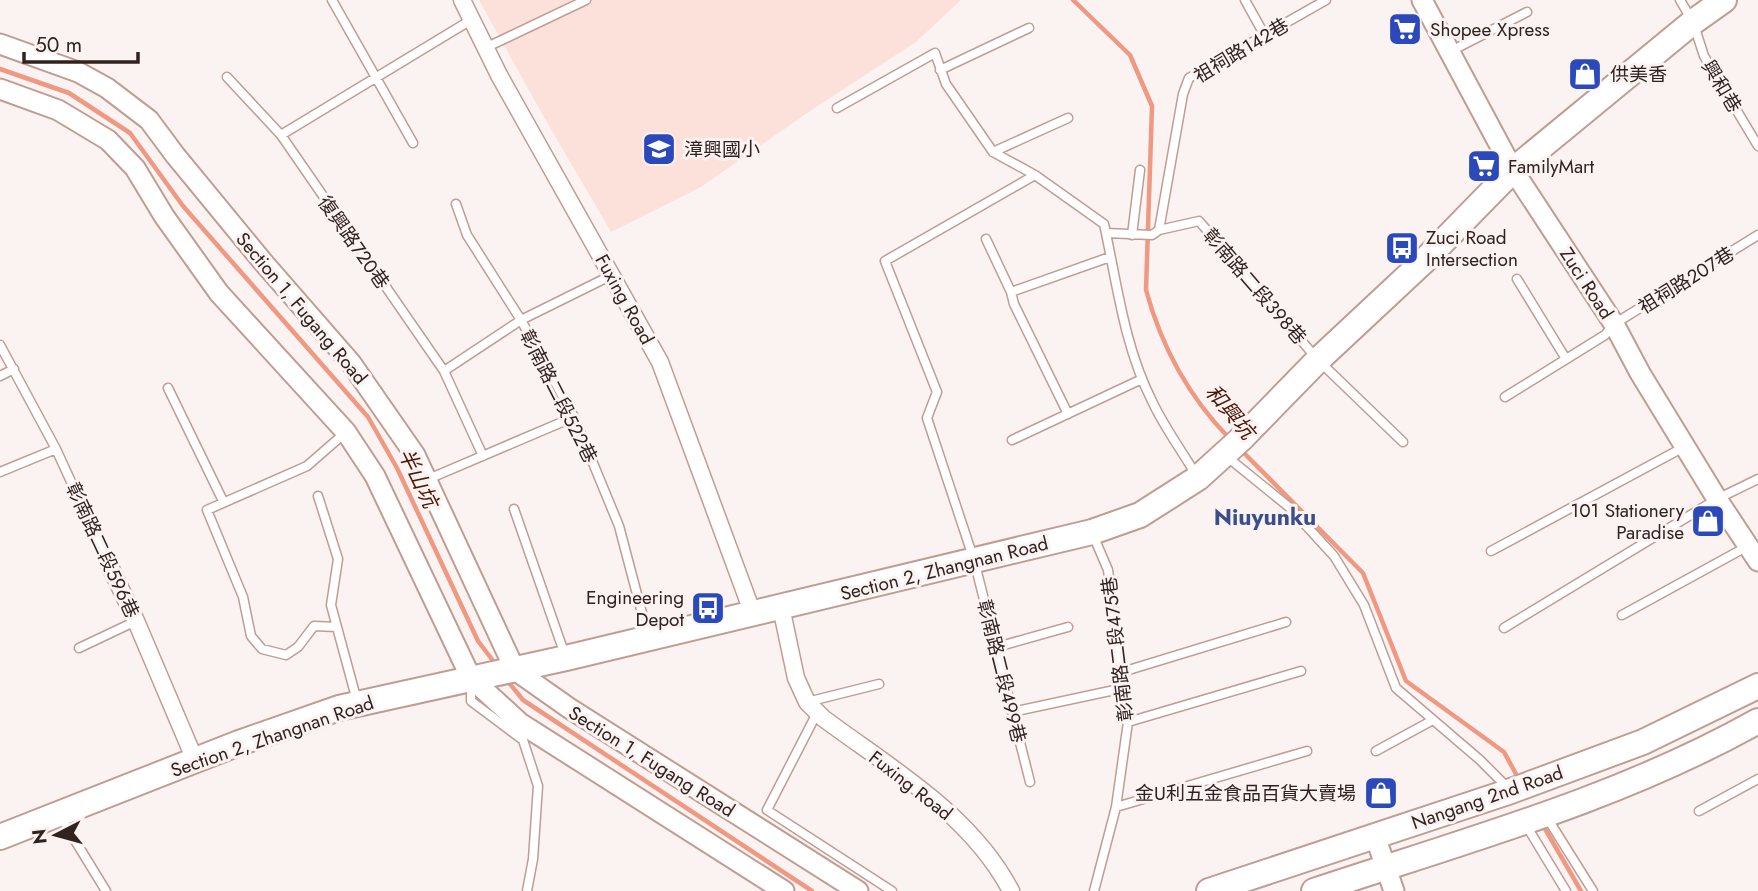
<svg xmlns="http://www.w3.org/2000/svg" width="1758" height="891" font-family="Jost,'Noto Sans TC',sans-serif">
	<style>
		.built { fill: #fce1da }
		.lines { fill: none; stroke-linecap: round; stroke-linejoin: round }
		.stream { stroke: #ef9983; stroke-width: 4.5 }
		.service-casing { stroke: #c09d94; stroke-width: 11 }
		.minor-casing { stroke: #c09d94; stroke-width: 19 }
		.tertiary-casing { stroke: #c09d94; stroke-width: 23 }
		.primary-casing { stroke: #c09d94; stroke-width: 28 }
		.service { stroke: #fff; stroke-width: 8 }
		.minor { stroke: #fff; stroke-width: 16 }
		.tertiary { stroke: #fff; stroke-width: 19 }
		.primary { stroke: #fff; stroke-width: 24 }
		.labels { text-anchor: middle; stroke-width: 6; stroke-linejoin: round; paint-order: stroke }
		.poi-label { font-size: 19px; fill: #30221f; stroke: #faf3f1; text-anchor: start }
		.street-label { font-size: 19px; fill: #30221f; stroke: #faf3f1 }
		.water-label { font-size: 21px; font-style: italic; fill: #4b1609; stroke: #faf3f1 }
		.quarter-label { font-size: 23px; font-weight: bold; fill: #3a4f8a; stroke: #faf3f1 }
	</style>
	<rect width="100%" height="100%" fill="#faf3f1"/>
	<path class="built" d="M479,0H961L916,42L810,111L701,187L611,232L541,112Z"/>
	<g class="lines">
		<path class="stream" d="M1073,0L1130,55L1152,106L1146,290C1161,345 1189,397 1229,438
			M0,69L69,93L130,133L183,206L368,417L397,468L478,641L497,666
			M1240,449L1363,573L1406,681L1504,752L1516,774
			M506,679L523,700L812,891
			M1544,827L1581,891"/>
		<g class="service-casing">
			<path id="service" d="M332,0L413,143
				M1245,0L1265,36
				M1680,0L1693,22L1704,56L1758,146
				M485,48L586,0
				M1451,51L1527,12
				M940,70L1029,28
				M227,77L281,135L444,371L521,320L612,275
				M837,108L935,53L946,84L993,152L1035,175L1104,224C1117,283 1124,346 1152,401C1164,427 1182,451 1196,475
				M281,135L471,20
				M993,152L1068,118
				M456,204L467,235L521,320L574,417L619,526L648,636
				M1159,230L1183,94L1189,78L1326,0
				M1106,233L1152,235L1159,230L1199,221L1318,360L1403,442
				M1132,235L1140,170
				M986,239L1011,292
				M1517,279L1566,359
				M0,345L56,449L105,556
				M444,371L483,456
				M0,376L14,369
				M168,388L223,501
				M1505,397L1605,335L1614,324L1758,235
				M1068,414L1014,304L1011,292L1110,257
				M1012,440L1142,379
				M1226,456L1289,507L1334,556L1364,605L1396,688L1480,760L1507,787
				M0,472L56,449
				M426,480L574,417
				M318,496L338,559L331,605L357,701
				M514,509L565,655
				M1093,535L1108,570L1128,722L1116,807L1094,891
				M1491,551L1684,447
				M1622,615L1748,546
				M337,627L314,626L298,647L286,655L262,649L251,636L243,597L207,510L307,466L346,432
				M1504,628L1717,499L1758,479
				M997,647L1068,627
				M79,648L136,621
				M1122,672L1286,622
				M471,681V701L523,740L538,786L533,859L527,891
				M807,702L879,684
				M1012,712L1124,688
				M817,713L767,810L892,891
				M1128,722L1301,671
				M1376,751L1433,720
				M1030,782L974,560L927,418L937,392L885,261L1035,175
				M1116,807L1307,751
				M1699,811L1758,779
				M60,816L106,891
				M1546,816L1593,891
				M1526,825L1566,891"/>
		</g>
		<g class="minor-casing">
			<path id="minor" d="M462,0L499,75L660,362L753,614
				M105,556L136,621L195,760
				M781,607L796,678L807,702L823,718C890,768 971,814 1011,891"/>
		</g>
		<g class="tertiary-casing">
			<path id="tertiary" d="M1422,0L1513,170L1614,324L1640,373L1717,499L1758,561
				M0,44L78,72L107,88L149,120L175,155L263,262L351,363L415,455L515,670L569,708L858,891
				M0,89L58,110L108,140L135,168L164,216L219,293L346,432L375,476L471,678L520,723L784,891
				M1375,836L1394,891"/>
		</g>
		<g class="primary-casing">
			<path id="primary" d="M0,837L239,743L339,708L566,658L1092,532L1140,515L1198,478L1241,439L1318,360L1424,261L1513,170L1693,22L1724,0
				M1209,891L1511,791L1643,742L1758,686
				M1314,891C1464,841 1619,799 1758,721"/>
		</g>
		<use href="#service" class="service"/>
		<use href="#minor" class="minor"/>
		<use href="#tertiary" class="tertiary"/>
		<use href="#primary" class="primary"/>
	</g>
	<defs>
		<g id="supermarket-square" transform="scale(1.75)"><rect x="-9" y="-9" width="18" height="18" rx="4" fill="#2b49b9" stroke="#faf3f1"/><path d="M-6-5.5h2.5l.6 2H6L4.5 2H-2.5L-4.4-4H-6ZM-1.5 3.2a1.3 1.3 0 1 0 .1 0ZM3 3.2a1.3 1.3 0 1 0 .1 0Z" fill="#fff"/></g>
		<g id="shop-square" transform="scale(1.75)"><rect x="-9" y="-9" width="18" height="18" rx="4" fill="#2b49b9" stroke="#faf3f1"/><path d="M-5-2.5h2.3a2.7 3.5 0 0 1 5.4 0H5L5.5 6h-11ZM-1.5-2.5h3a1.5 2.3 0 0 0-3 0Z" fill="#fff"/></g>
		<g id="school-square" transform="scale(1.75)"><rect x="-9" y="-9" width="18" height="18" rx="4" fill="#2b49b9" stroke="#faf3f1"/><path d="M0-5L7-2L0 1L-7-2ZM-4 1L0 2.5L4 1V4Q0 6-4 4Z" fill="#fff"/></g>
		<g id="bus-square" transform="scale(1.75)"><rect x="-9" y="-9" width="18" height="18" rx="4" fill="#2b49b9" stroke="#faf3f1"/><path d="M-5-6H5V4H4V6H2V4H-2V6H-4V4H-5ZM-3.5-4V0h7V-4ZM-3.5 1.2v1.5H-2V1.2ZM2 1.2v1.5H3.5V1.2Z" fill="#fff"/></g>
	</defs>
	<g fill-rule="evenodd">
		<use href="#supermarket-square" x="1405" y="29"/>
		<use href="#shop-square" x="1585" y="74"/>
		<use href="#school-square" x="659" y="149"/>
		<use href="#supermarket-square" x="1484" y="166"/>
		<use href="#bus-square" x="1402" y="248"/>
		<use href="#shop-square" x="1708" y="521"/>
		<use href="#bus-square" x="708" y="608"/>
		<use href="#shop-square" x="1381" y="793"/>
	</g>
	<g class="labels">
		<g class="poi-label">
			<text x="1430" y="36">Shopee Xpress</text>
			<text x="1610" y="81">供美香</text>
			<text x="684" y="156">漳興國小</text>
			<text x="1508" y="173">FamilyMart</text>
			<text x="1426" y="244">Zuci Road<tspan x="1426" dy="22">Intersection</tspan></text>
			<text x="1684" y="517" text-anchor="end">101 Stationery<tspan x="1684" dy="22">Paradise</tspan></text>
			<text x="684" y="604" text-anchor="end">Engineering<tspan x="684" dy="22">Depot</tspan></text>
			<text x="1356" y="800" text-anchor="end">金U利五金食品百貨大賣場</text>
		</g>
		<g class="street-label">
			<text transform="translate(1241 50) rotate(-31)" y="7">祖祠路142巷</text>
			<text transform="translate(1722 86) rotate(59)" y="7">興和巷</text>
			<text transform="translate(354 242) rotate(55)" y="7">復興路720巷</text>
			<text transform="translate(1686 280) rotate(-32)" y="7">祖祠路207巷</text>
			<text transform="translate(1587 283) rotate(57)" y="7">Zuci Road</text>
			<text transform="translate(1255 286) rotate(49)" y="7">彰南路二段398巷</text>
			<text transform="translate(625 299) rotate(61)" y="7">Fuxing Road</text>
			<text transform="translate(302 308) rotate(50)" y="7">Section 1, Fugang Road</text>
			<text transform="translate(559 396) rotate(63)" y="7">彰南路二段522巷</text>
			<text transform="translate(103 550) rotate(65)" y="7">彰南路二段596巷</text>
			<text transform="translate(944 568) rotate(-14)" y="7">Section 2, Zhangnan Road</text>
			<text transform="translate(1117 649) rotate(-97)" y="7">彰南路二段475巷</text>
			<text transform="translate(1002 671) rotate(76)" y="7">彰南路二段499巷</text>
			<text transform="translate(272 736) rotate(-19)" y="7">Section 2, Zhangnan Road</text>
			<text transform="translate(652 761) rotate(32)" y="7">Section 1, Fugang Road</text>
			<text transform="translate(911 785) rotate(38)" y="7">Fuxing Road</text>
			<text transform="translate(1487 797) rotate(-19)" y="7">Nangang 2nd Road</text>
		</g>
		<g class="water-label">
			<text transform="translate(1230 412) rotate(50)" y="7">和興坑</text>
			<text transform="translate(418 478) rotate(64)" y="7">半山坑</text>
		</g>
		<g class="quarter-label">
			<text x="1265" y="525">Niuyunku</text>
		</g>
	</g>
	<g transform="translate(56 835) rotate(264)" stroke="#faf3f1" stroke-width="5" paint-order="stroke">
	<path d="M0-5L12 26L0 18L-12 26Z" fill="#30221f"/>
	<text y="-10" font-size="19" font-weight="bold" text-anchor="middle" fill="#30221f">N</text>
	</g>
	<path d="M24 52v10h114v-10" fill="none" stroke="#30221f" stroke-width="3.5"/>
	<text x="35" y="52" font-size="21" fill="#30221f" stroke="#faf3f1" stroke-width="5" paint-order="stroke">50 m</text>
</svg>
